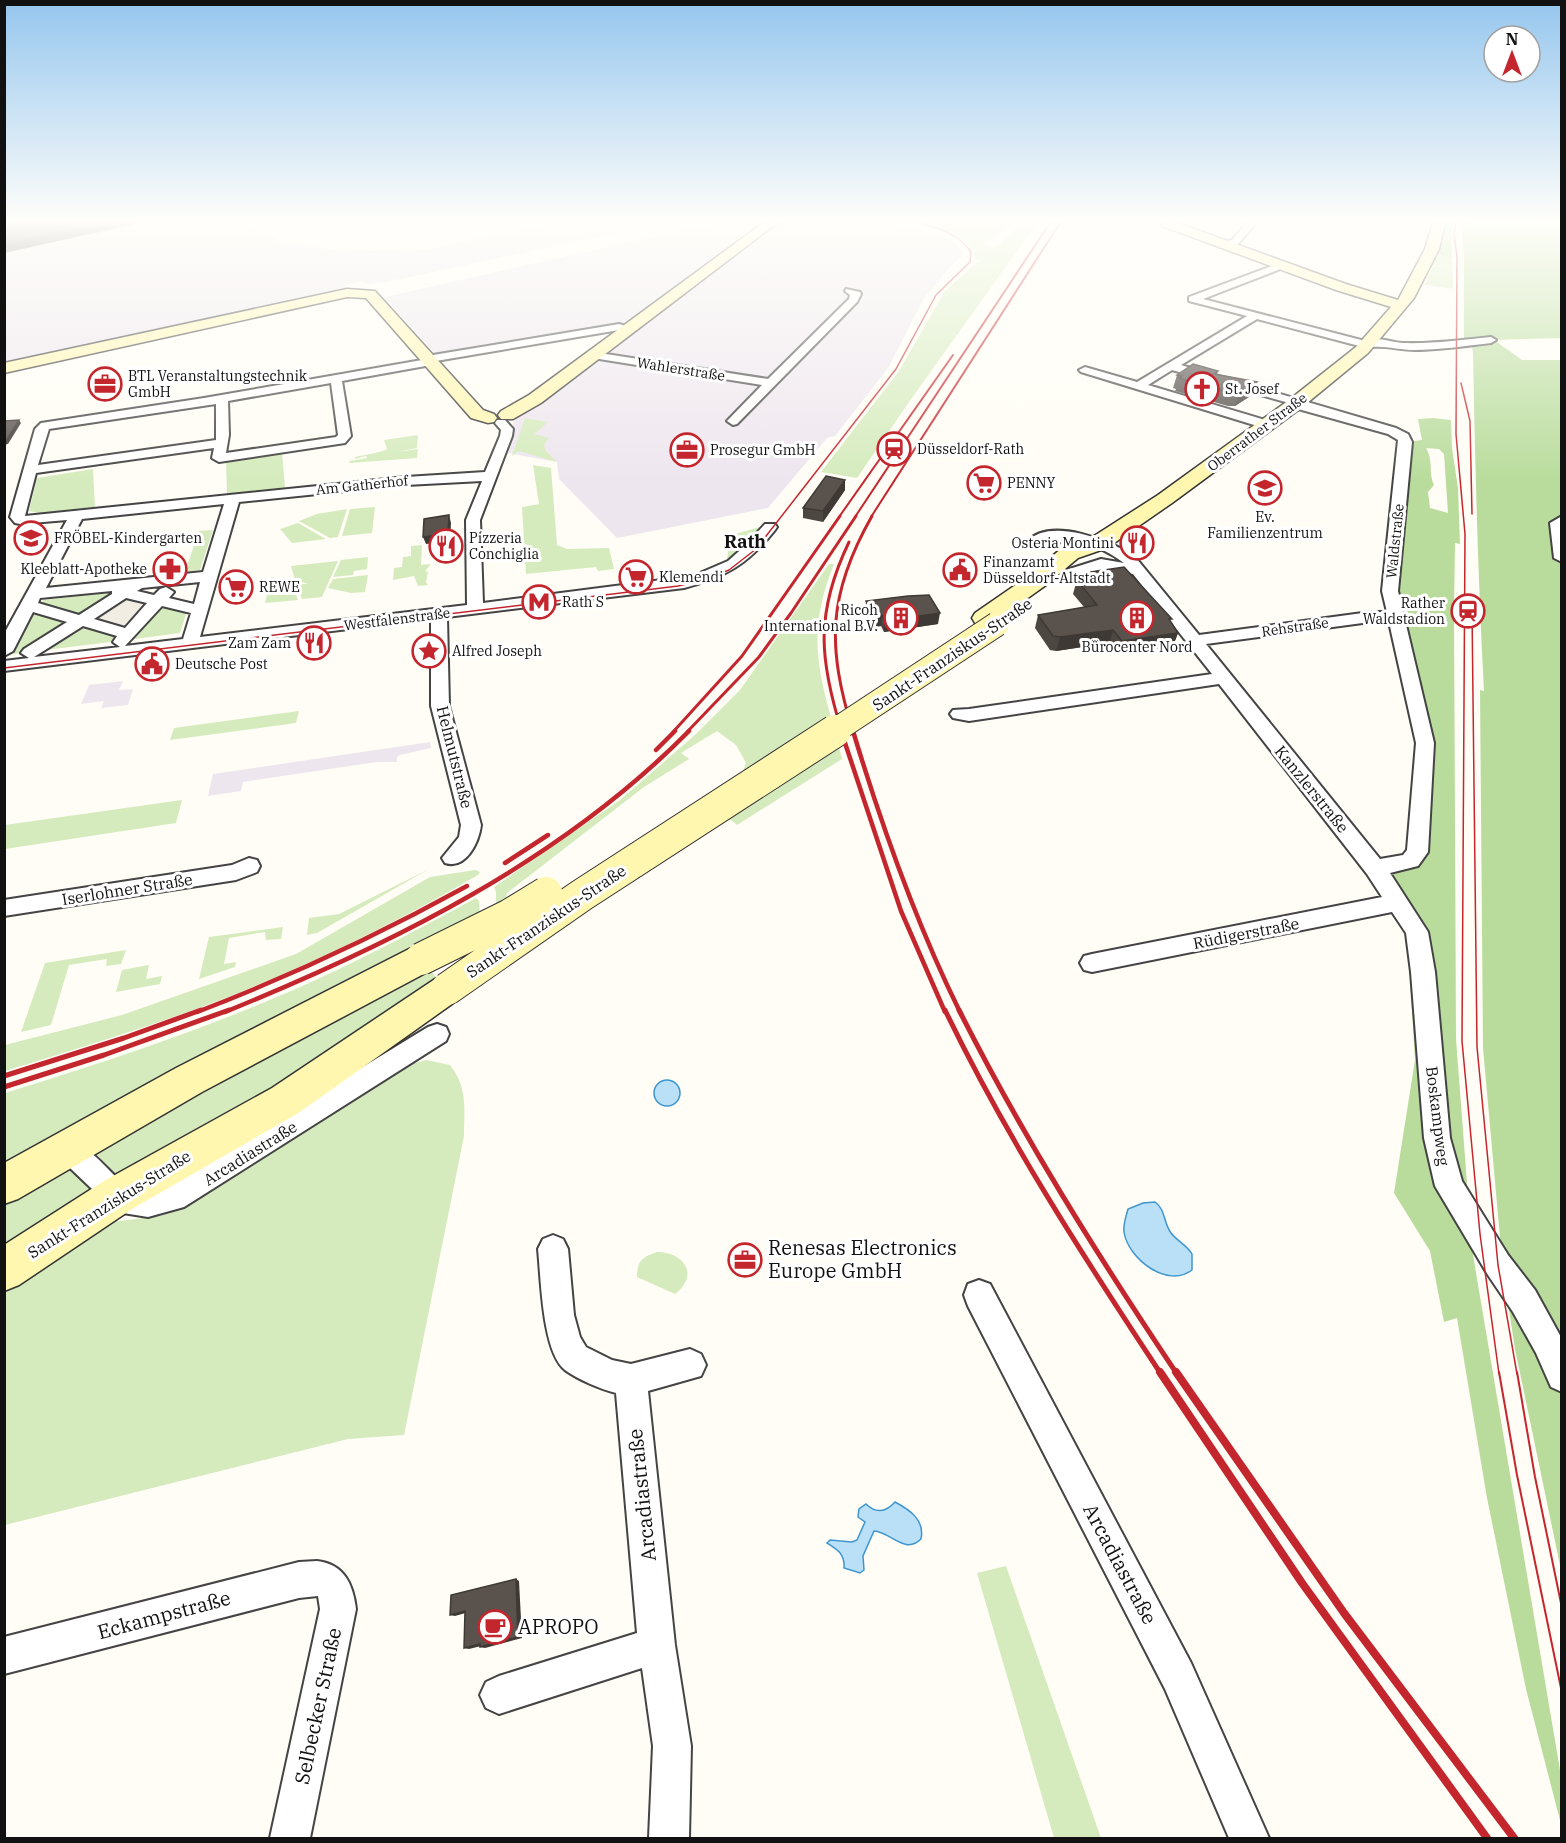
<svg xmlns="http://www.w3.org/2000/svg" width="1566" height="1843" font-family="'IBM Plex Serif',serif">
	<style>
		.industrial { fill: #eee6ef }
		.green { fill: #d5ebbd }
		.forest { fill: #b9dc9c; fill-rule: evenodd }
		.plaza { fill: #f1ede2 }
		.water { fill: #b9e0f7; stroke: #3f96cf; stroke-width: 1.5 }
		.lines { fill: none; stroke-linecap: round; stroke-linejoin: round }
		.street-casing { stroke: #444; stroke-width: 4 }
		.secondary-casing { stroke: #333; stroke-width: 3 }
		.street { fill: #fff; fill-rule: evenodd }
		.secondary { fill: #fff6b0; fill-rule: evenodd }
		.tram-far1 { stroke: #c4262e; stroke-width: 1.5 }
		.tram { stroke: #c4262e; stroke-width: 2 }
		.rail-far4 { stroke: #c4262e; stroke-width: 2 }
		.rail-far3 { stroke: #c4262e; stroke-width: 3 }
		.rail-far2 { stroke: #c4262e; stroke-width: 4.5 }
		.rail-far1 { stroke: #c4262e; stroke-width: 5 }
		.rail { stroke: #c4262e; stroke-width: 8 }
		.secondary-bridge-far1-casing { stroke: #333; stroke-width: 26; stroke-linecap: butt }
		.secondary-bridge-casing { stroke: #333; stroke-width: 34; stroke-linecap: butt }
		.secondary-bridge-far1 { stroke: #fff6b0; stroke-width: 24 }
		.secondary-bridge { stroke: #fff6b0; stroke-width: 32 }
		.wall { fill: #4d4742 }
		.shaded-wall { fill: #3f3936 }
		.building { fill: #5a524d; stroke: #3f3936; stroke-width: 1.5 }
		.labels { text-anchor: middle; stroke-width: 6; stroke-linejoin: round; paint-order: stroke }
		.far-street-label { font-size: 14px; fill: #111; stroke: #fff }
		.far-poi-label { font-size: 14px; fill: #111; stroke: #fff; text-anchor: start }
		.street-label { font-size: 16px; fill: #111; stroke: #fff }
		.far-district-label { font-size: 18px; font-weight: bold; fill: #111; stroke: #fff }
		.near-poi-label { font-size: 20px; fill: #111; stroke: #fff; text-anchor: start }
		.near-street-label { font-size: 20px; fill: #111; stroke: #fff }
	</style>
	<rect width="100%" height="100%" fill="#fffdf5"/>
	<path class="industrial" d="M5,223H242L272,238L293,244L329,249L370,251L429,249L552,223H662L386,282L368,284L361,281L343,285L348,288L346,290L5,364Z
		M713,223H890L950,239L960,248L963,255L949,268L923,300L888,368L835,436L827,438L768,508L617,538L559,479L557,462L503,452L516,416L643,319L436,355L385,297Z
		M123,681L119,690L133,689L128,705L101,708L104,701L81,704L89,685Z
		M430,742L431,748L400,755L397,757V762H377L243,782L241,791L208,796L213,774Z"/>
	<path class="green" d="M924,223H1013L982,245L995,248L1023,223H1037L909,402L857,478L821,472L899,371L945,291L981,259L975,261V250L954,233Z
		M1437,255L1452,258L1453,289L1425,285Z
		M525,418L548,422L534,434L549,438L544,445L545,450L557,462L519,451L512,456Z
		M418,435L417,448L397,452L418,449L417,458L350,463L349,461L367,458L366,456L355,459V457C362,455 381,453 387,449L384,440Z
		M282,452L285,488L227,494L226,461Z
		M533,465L551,468L557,545L567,549L609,548L614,569L598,571L596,567L526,574L522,507L539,504Z
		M93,469L95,507L39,513L29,511L37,478Z
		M375,507L372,533L342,536L350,509Z
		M347,509L338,537L330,538L299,521L317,514Z
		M298,523L326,539L292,543L280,529Z
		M760,527L763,529L750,545L727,562L729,539L735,534Z
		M213,530L200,570L185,572L199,531Z
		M422,545L421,565L431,564L425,571L428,572L426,582L428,585L418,586L414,576L393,580L394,568L402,567L403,557L411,556V546Z
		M368,557L367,569L354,571L353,575L333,577L341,560Z
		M338,561L322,597L302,599L296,584H308L295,580L291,566Z
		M829,564H834C802,643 823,682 842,759L737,825L725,815L746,763L736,745L717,731L681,753L689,759L644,787L507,893L497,957L496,892L494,887L620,800L696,734L740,690Z
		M368,575L365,592L351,593L328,588L333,579Z
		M271,577L291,582L298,600L265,603Z
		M108,593L118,595L81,619L40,607L43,600Z
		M159,604L187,611L180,633L127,640Z
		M30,608L77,621L29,652L7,655Z
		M82,623L125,635L119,641L37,651Z
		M299,711L296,723L170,740L174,728Z
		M182,800L176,823L5,849V825Z
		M429,869L317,933L307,935L309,918L339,914Z
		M475,870L480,872L478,875C389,927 296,972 199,1008C135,1031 70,1051 5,1071V1045L122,1015L296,954L430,877Z
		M476,898L479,901L480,916L5,1174V1093C99,1064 193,1033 284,994C350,966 413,932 476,898Z
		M283,927L281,939L266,940L265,932L229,938L224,964L236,962L235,967L199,979L209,937Z
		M126,950L121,964L106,966L107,959L69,965L51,1025L21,1032L45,963Z
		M425,964L444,987L118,1186L81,1149Z
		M149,965L146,979L162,976L160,984L116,992L122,970Z
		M426,1060L450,1065C468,1088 464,1108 464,1136L404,1435L348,1439L5,1525V1282L103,1223L160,1216L177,1210L407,1065Z
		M59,1161L110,1190L5,1256V1191Z
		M657,1252C684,1252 700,1275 675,1294L637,1277C637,1261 642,1257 657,1252Z
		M1006,1566L1101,1838H1054L977,1573Z"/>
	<path class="forest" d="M1444,223H1454L1451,233L1452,258L1435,254Z
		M1464,223H1561V338L1494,340L1522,360H1561V1570L1515,1349L1503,1271L1483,1048L1480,690L1484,691C1478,578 1475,465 1473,352L1472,346L1467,341H1464V258L1462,234Z
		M1433,418L1451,420L1452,448L1458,488L1460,544L1455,543L1454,610L1456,1039L1472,1249L1561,1776V1824L1526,1689L1487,1498L1457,1318L1444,1322L1430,1251L1394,1193L1415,1060L1407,928L1386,871L1411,862L1427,749L1396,607L1407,442L1422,440L1418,419ZM1426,448L1439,449L1444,454L1448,513L1430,508L1428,492L1434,485C1428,472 1434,462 1426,448Z"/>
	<path class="plaza" d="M123,591L162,600L130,636L77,621Z"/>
	<path class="water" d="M654 1093a13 13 0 1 1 26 0a13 13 0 1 1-26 0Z
		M1155,1202C1166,1210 1163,1222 1171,1233C1177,1241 1187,1245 1192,1254V1270C1168,1289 1128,1259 1124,1232C1123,1224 1126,1217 1128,1209L1143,1203Z
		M895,1502C910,1510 925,1520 921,1539C905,1555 891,1532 874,1531L863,1556L864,1570L860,1573L844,1568C845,1554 838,1550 827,1543L830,1540L852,1542L857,1540L865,1522L858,1517L859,1509L866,1504C876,1514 886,1512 895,1502Z"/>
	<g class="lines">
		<g class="street-casing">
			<path id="street" d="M1247,223H1256L1238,244L1218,246V242L1232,240Z
				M1280,263L1285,266L1283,268L1203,299L1365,341C1374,336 1391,342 1402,343C1432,344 1461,340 1491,337L1496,340L1491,343C1465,346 1440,350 1414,350C1399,350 1379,344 1367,348L1257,319L1181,365L1396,428L1408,434L1412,442L1398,591L1434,743L1428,852L1418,866L1390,873L1428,932L1435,972L1450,1138L1462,1181L1508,1255L1535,1290L1562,1339V1392L1551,1387L1536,1353L1513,1312L1488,1275L1435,1186L1424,1138L1411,972L1406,933L1392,912L1092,972L1084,970L1080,963L1084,956L1092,954L1382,897L1367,874L1219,684L969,721L953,718L950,714L953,710L969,709L1212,674L1133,574L1102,569L1069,579L1061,574L1063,571L1101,559L1124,563C1095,541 1069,538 1034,546L1027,542C1049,516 1114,541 1136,558L1199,635L1370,612H1387L1382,591L1398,440L1388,434L1291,407L1289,403L1172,370L1148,385L1272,422L1274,425L1268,429L1264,428L1081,372L1079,370L1085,367L1137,382L1247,316L1189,301V297ZM1370,622H1389L1416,743L1407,850L1403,855L1380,859L1206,644Z
				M846,289L860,292L861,294L857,302L737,424L733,425L727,421L762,385L593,358L587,355L593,352L768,379L849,299L850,295L845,291Z
				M619,324L634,328L629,331L619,330L436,361L435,364L431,365L342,381L351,436L345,443L219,462L212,458L214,448L36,473L25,516L406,477L485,472L500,436L501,430L495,423L497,420H505L513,429L512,436L480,520L483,603L693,576L728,561L746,545L765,524H775L777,527L775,530C748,564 726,577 684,588L447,617L449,706L481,825C479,842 466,870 445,863L442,858L459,837L461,825L431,706V619L4,671V661L29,658L21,653L24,649L67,622L33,612L13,651L4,656V634L67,520L20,524L15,523L10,517L35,429L41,423L204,398L422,360L423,357L427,356ZM331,383L338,435L336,437L226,453L229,435L228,401ZM216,404V440L38,465L49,429ZM482,481L466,520L467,605L200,637L239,502L406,485ZM224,504L203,572L46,588L82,519ZM200,582L194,604L169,598L174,592L166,587L160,589L154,595L137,591L142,588ZM112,591V594L79,615L38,603L40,598ZM126,598L147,603L125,628L94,619ZM162,606L191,613L183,639L125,646ZM83,626L117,636L113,642L120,647L34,657Z
				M1562,516V562L1554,558L1550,523Z
				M249,858L257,860L260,866L257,872L236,880L4,916V900L232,865Z
				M437,1024L446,1027L449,1034L446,1041L184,1207L148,1217L123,1213L113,1209L70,1168L51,1162L47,1153L51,1144C86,1131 105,1173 130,1188C140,1194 157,1189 168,1186L428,1027Z
				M553,1235L563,1239L568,1249L574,1315L580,1337L586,1347L612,1360L631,1364L690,1349L701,1354L706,1365L701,1376L648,1391L675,1645L691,1746L689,1838H649L653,1746L642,1668L499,1714L486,1708L480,1695L486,1682L499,1676L637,1633L616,1393C600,1389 579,1380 565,1370C542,1352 541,1277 538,1249L543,1239Z
				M979,1280L990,1284L1191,1663L1269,1838H1229L1165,1689L968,1306L964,1295L968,1284Z
				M317,1561C344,1564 353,1584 356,1609L310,1838H270L320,1609L318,1596L299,1598L4,1674V1637L299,1562Z"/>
		</g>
		<g class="secondary-casing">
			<path id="secondary" d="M763,223H777L541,403L513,419H501L498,415L501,411L529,395Z
				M1160,223H1178L1346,284L1398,300L1425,249L1433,223H1445L1439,249L1414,298L1368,353L1301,408L1172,503L1107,548L1078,558L1046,585L993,623L984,625L975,623L972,618L975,613L1030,575L1062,548L1091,538L1158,495L1289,400L1356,347L1391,307L1336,290L1162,226Z
				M347,289L375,291L483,410L494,414L497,418L494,422L488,423L471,418L366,298L347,297L4,373V363Z
				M421,946L433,949L438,959L433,969L202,1092L18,1199L4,1204V1163L176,1068L409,949Z
				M447,975L459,979L464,989L459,999L300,1112L132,1209L19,1285L4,1291V1245L104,1181L272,1088L435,979Z"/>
		</g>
		<use href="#street" class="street"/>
		<use href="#secondary" class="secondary"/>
		<path class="tram-far1" d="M1456,223L1454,233L1457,257L1456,434L1465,534L1462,1041L1480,1234L1499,1374
			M1461,383L1470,421L1472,514
			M1472,610L1477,1047L1498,1265L1517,1374
			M4,668L678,586L707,579L729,570L756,549L896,369L936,295L970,262L971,252C959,234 939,228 919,223"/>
		<path class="tram" d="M1499,1372L1517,1475L1562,1693
			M1517,1372L1535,1477L1562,1608"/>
		<path class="rail-far4" d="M839,517L953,355
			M855,517L1050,223
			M871,517L1060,223"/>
		<path class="rail-far3" d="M673,732L742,656L840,516
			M687,732L759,657L791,613L856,516
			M842,732C819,659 815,613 849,542
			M853,732C827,647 827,595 872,516"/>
		<path class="rail-far2" d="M841,731L901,911L945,1012
			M853,731C882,827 915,921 960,1012
			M656,750L675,731
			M505,863L548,835
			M197,1012C291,976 380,934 467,886
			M225,1012C392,944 561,861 689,731"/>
		<path class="rail-far1" d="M945,1010C1006,1137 1083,1256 1161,1374
			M959,1010C1023,1137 1098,1256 1177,1374
			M4,1076L124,1038L201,1010
			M4,1087L104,1055L229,1010"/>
		<path class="rail" d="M1160,1372L1302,1583L1487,1838
			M1176,1372L1344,1613L1514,1838"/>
		<g class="secondary-bridge-far1-casing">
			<path id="secondary-bridge-far1" d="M833,732L997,624"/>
		</g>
		<g class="secondary-bridge-casing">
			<path id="secondary-bridge" d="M421,959L510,915L546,893
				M447,989L582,895L835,731"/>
		</g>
		<use href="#secondary-bridge-far1" class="secondary-bridge-far1"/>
		<use href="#secondary-bridge" class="secondary-bridge"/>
	</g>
	<path class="wall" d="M1218,371L1217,374L1257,382L1252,395L1235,406H1228L1175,391L1176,389L1173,388L1177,375Z
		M845,480V490L823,522L803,518V508Z
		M1077,580L1171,622L1178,633L1173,646L1118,654L1109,643L1056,651L1050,650L1035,628L1038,615L1084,607L1073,594Z
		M866,601L938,624L884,632L881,626L873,627L865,612Z"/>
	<path class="shaded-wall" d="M100,223H140L4,253V244Z
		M1257,382L1252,395L1235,406L1239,393Z
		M19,420L21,423L8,444L4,445V441Z
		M845,480V490L823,522V511Z
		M449,515L451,523L450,541L426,544L423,537Z
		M940,613L938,624L884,632L885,621Z
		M882,615L881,626L873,627L874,616Z
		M1113,630L1109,643L1056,651L1060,637Z
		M1178,633L1173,646L1118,654L1122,641Z
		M516,1579L519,1581L522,1638L485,1648L480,1647Z
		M465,1611L469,1612L455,1616L450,1615Z
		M480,1644L485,1645L469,1649L464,1648Z"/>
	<path class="building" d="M4,223H100L4,244Z
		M1193,364L1218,371L1214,374L1257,382L1239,393H1232L1179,378L1182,376L1177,375Z
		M19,420L6,441H4V421Z
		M826,476L845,480L823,511L803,508Z
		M449,515L448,534L423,537L424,519Z
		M1124,567L1172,619H1169L1178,633L1122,641L1113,630L1060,637L1053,636L1038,615L1097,605L1077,580L1091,572Z
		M929,595L940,613L885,621L882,615L874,616L866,601L908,596Z
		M516,1579L518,1637L480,1647V1644L464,1648L465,1611L450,1615L451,1595Z"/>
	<linearGradient id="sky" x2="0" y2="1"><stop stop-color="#95c6ee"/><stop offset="0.46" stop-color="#fffefa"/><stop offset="1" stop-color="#fffefa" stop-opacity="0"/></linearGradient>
	<rect width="1566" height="481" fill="url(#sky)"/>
	<defs>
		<g id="office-ring" transform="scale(1.725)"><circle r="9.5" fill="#fff" stroke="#c4262e" stroke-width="1.5"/><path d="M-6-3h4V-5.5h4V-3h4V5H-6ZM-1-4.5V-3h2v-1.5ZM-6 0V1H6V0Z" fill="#c4262e"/></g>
		<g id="church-ring" transform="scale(1.725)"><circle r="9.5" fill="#fff" stroke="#c4262e" stroke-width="1.5"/><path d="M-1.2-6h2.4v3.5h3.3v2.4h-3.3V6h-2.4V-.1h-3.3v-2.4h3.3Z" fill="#c4262e"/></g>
		<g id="station-ring" transform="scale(1.725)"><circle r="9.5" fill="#fff" stroke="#c4262e" stroke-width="1.5"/><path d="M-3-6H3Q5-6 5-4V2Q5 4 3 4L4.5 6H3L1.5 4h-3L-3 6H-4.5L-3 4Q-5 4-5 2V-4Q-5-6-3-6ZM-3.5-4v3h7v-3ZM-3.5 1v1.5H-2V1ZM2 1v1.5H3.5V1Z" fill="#c4262e"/></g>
		<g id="supermarket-ring" transform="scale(1.725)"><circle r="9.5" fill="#fff" stroke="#c4262e" stroke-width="1.5"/><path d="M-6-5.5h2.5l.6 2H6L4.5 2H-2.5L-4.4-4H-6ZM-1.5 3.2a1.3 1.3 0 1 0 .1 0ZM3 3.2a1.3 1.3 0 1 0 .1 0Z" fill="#c4262e"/></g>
		<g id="school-ring" transform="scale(1.725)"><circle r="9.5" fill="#fff" stroke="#c4262e" stroke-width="1.5"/><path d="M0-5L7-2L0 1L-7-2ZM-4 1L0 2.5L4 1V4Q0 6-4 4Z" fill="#c4262e"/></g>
		<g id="restaurant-ring" transform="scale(1.725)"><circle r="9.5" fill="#fff" stroke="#c4262e" stroke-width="1.5"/><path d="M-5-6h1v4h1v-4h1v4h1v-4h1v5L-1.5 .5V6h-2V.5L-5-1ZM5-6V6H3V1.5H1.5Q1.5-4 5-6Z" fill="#c4262e"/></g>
		<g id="pharmacy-ring" transform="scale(1.725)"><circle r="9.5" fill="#fff" stroke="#c4262e" stroke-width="1.5"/><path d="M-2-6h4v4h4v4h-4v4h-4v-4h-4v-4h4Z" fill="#c4262e"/></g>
		<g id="civic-ring" transform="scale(1.725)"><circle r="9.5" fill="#fff" stroke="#c4262e" stroke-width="1.5"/><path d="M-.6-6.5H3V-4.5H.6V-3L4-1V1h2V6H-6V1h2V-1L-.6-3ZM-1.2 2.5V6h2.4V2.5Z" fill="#c4262e"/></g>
		<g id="metro-ring" transform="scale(1.725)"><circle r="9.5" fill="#fff" stroke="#c4262e" stroke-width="1.5"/><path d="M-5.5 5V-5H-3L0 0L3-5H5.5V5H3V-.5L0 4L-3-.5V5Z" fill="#c4262e"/></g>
		<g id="building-ring" transform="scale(1.725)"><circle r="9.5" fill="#fff" stroke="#c4262e" stroke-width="1.5"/><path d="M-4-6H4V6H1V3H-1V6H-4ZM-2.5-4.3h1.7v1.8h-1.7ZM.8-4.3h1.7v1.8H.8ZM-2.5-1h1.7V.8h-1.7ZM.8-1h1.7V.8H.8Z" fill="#c4262e"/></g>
		<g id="sight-ring" transform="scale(1.725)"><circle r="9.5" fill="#fff" stroke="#c4262e" stroke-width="1.5"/><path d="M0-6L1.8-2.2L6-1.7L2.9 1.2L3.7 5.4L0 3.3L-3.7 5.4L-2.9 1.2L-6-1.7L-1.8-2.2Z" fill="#c4262e"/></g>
		<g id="cafe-ring" transform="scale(1.725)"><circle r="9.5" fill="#fff" stroke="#c4262e" stroke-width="1.5"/><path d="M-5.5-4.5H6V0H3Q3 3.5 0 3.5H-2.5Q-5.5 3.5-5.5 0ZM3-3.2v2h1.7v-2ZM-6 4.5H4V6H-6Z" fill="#c4262e"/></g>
	</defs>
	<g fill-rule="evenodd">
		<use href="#office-ring" x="105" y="384"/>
		<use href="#church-ring" x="1202" y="389"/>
		<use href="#station-ring" x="894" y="449"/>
		<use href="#office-ring" x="687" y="450"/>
		<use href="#supermarket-ring" x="984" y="483"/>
		<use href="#school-ring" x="1265" y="488"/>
		<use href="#school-ring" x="31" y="538"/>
		<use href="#restaurant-ring" x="1137" y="543"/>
		<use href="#restaurant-ring" x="446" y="546"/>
		<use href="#pharmacy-ring" x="170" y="569"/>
		<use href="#civic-ring" x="960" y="570"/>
		<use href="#supermarket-ring" x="636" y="577"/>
		<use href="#supermarket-ring" x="236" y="587"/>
		<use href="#metro-ring" x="539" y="602"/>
		<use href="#station-ring" x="1468" y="611"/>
		<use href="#building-ring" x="901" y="618"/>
		<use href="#building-ring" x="1137" y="618"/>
		<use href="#restaurant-ring" x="314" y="643"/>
		<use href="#sight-ring" x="429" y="651"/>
		<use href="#civic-ring" x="152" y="664"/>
		<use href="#office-ring" x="745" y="1260"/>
		<use href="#cafe-ring" x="495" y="1627"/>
	</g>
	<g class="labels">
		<g class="far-street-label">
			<text transform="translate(681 369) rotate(9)" y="5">Wahlerstraße</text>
			<text transform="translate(1257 432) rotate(-37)" y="5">Oberrather Straße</text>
			<text transform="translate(362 485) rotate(-6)" y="5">Am Gatherhof</text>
			<text transform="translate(1395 541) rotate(-84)" y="5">Waldstraße</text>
			<text transform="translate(397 619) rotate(-7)" y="5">Westfalenstraße</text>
			<text transform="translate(1295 627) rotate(-8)" y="5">Rehstraße</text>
		</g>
		<g class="far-poi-label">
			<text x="128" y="381">BTL Veranstaltungstechnik<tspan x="128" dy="16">GmbH</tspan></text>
			<text x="1225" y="394">St. Josef</text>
			<text x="917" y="454">Düsseldorf-Rath</text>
			<text x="710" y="455">Prosegur GmbH</text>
			<text x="1007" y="488">PENNY</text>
			<text x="1265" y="522" text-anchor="middle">Ev.<tspan x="1265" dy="16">Familienzentrum</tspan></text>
			<text x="54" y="543">FRÖBEL-Kindergarten</text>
			<text x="469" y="543">Pizzeria<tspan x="469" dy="16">Conchiglia</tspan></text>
			<text x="1114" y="548" text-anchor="end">Osteria Montini</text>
			<text x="983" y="567">Finanzamt<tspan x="983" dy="16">Düsseldorf-Altstadt</tspan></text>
			<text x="147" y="574" text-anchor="end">Kleeblatt-Apotheke</text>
			<text x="659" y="582">Klemendi</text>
			<text x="259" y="592">REWE</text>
			<text x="562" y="607">Rath S</text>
			<text x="1445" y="608" text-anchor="end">Rather<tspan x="1445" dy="16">Waldstadion</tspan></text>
			<text x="878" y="615" text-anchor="end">Ricoh<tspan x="878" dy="16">International B.V.</tspan></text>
			<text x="291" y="648" text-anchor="end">Zam Zam</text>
			<text x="1137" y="652" text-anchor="middle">Bürocenter Nord</text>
			<text x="452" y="656">Alfred Joseph</text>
			<text x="175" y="669">Deutsche Post</text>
		</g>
		<g class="street-label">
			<text transform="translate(952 654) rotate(-34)" y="6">Sankt-Franziskus-Straße</text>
			<text transform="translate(455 757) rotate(76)" y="6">Helmutstraße</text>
			<text transform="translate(1312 789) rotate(51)" y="6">Kanzlerstraße</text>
			<text transform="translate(127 889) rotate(-9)" y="6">Iserlohner Straße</text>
			<text transform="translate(546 921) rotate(-34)" y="6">Sankt-Franziskus-Straße</text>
			<text transform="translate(1246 933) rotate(-11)" y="6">Rüdigerstraße</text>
			<text transform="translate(1438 1116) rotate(83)" y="6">Boskampweg</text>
			<text transform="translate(250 1153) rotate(-32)" y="6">Arcadiastraße</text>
			<text transform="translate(109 1204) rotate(-32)" y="6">Sankt-Franziskus-Straße</text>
		</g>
		<g class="far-district-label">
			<text x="745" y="548">Rath</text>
		</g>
		<g class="near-poi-label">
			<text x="768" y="1255">Renesas Electronics<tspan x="768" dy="23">Europe GmbH</tspan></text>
			<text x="518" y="1634">APROPO</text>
		</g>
		<g class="near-street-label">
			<text transform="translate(642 1495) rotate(-96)" y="7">Arcadiastraße</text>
			<text transform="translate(1120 1564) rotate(62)" y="7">Arcadiastraße</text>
			<text transform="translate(164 1615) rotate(-15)" y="7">Eckampstraße</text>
			<text transform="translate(318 1706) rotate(-78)" y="7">Selbecker Straße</text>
		</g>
	</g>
	<rect width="1566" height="1843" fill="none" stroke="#111111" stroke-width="12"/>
	<g transform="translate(1512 54)"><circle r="28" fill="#ffffff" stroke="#a0a0a0" stroke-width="1.5"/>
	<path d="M0-4.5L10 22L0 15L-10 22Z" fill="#c4262e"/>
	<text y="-9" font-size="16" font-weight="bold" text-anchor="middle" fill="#111111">N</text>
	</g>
</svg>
